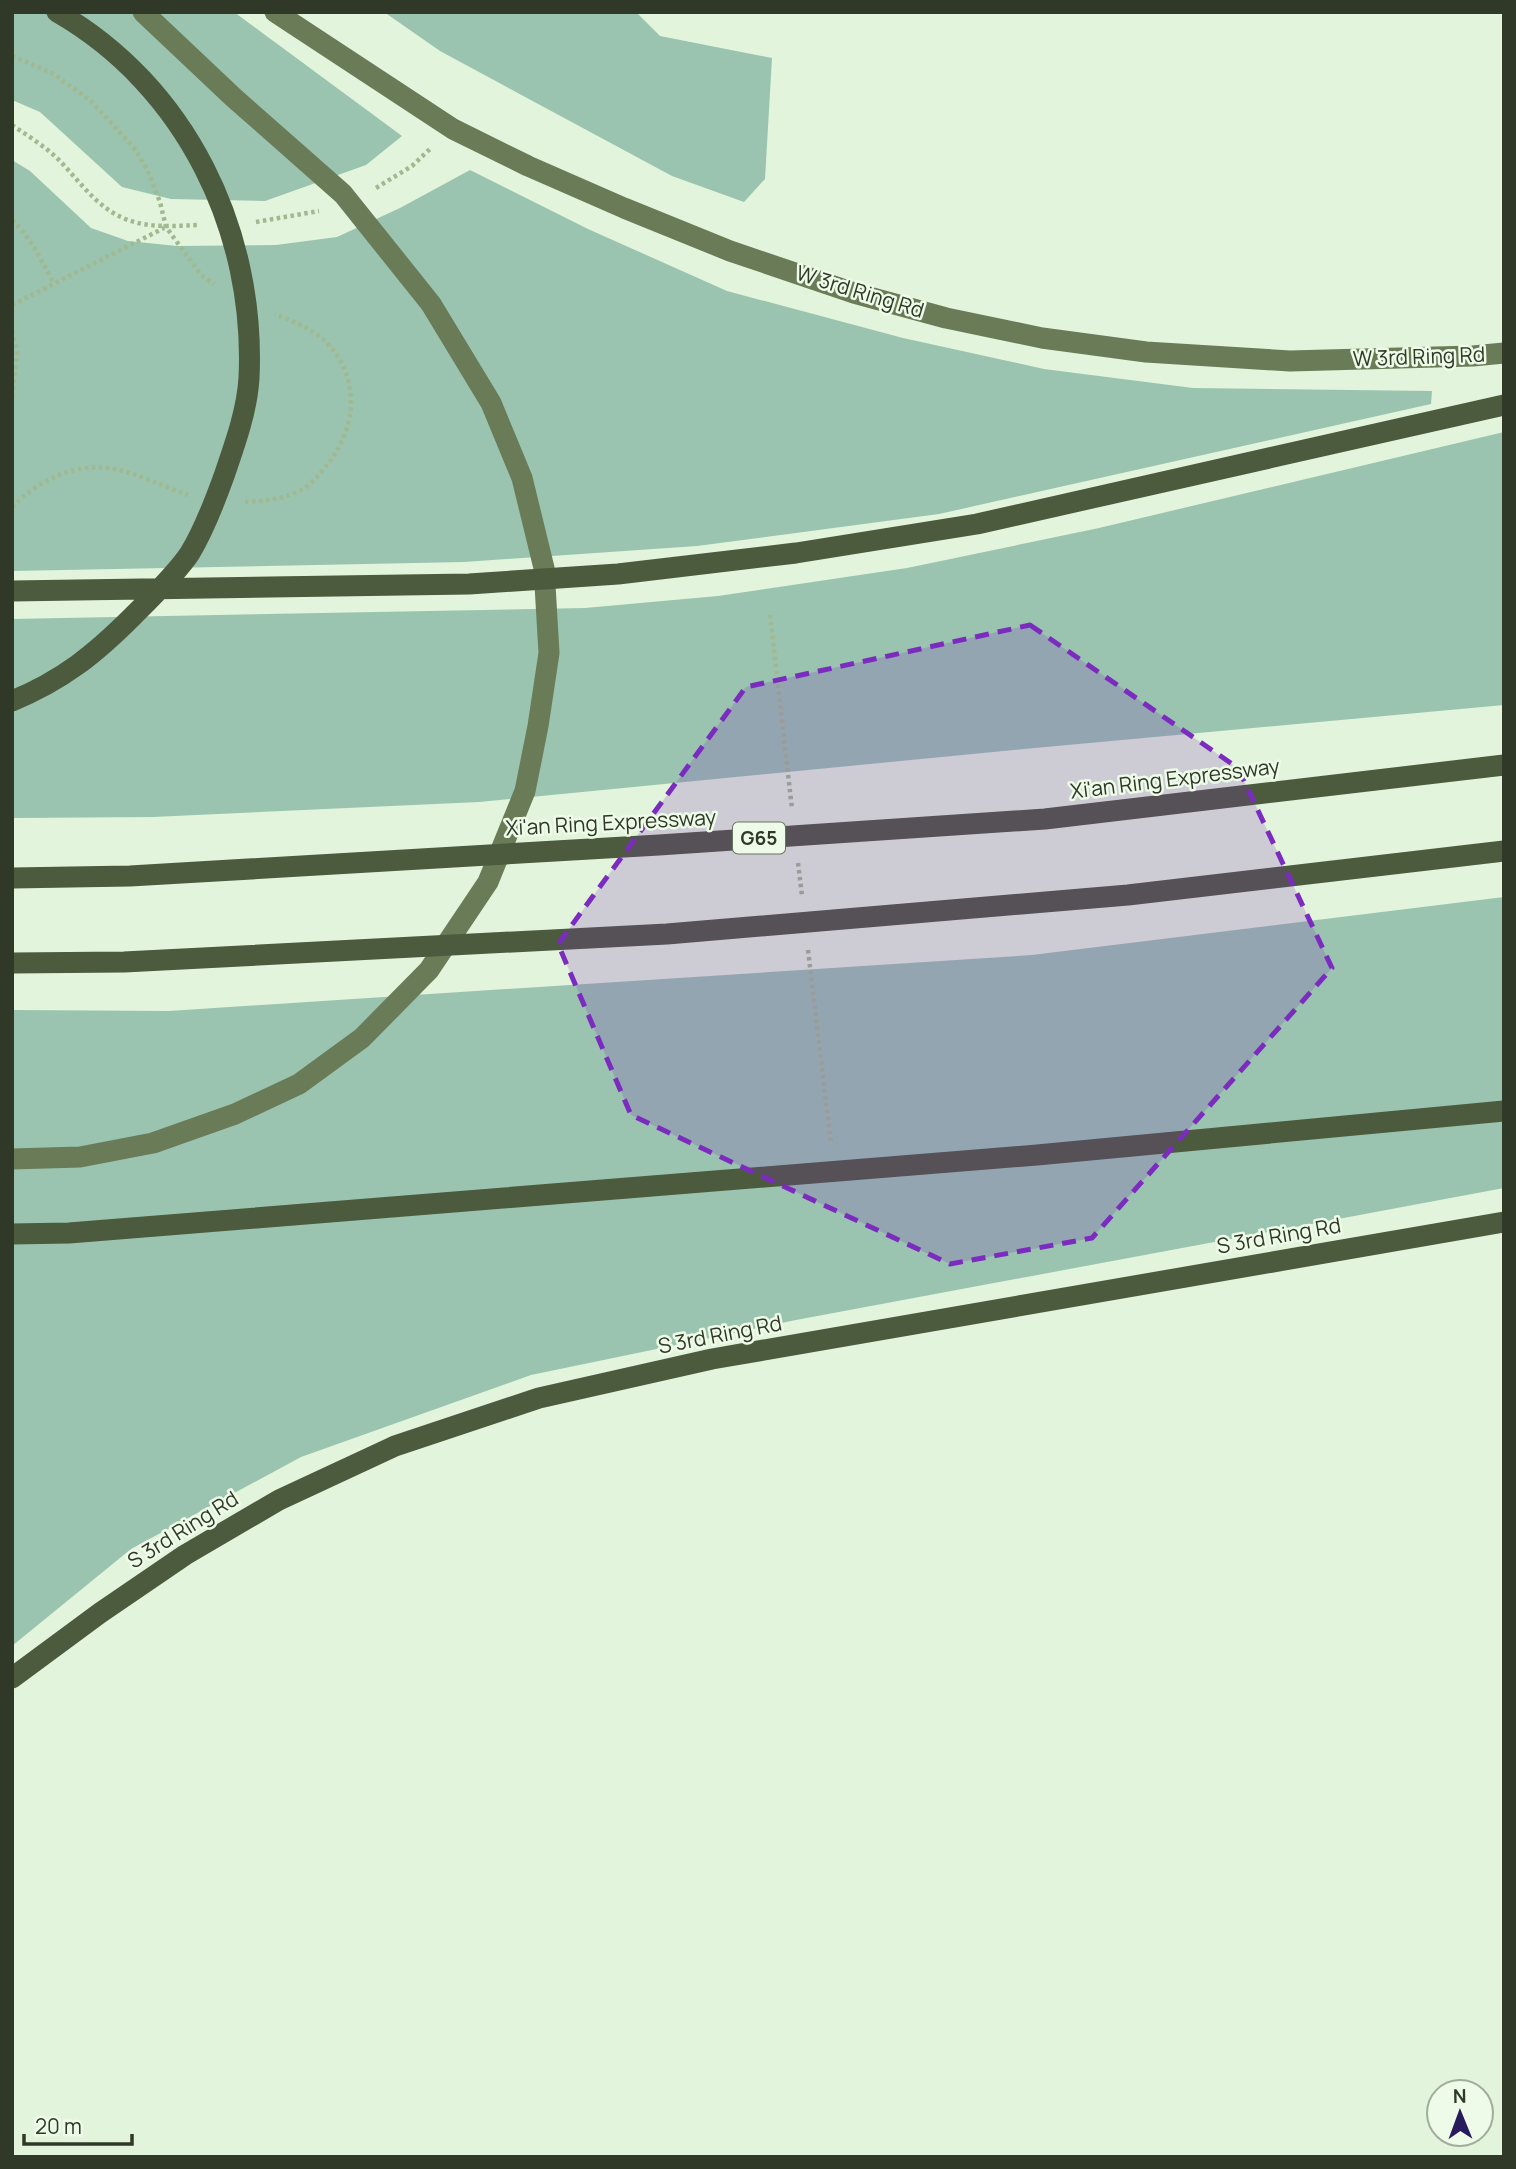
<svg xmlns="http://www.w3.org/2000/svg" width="1516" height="2169" font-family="Manrope,sans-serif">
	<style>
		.green { fill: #9ac4af }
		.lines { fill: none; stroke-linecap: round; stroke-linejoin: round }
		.path { stroke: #a0b990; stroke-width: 4.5; stroke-dasharray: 3.5 3.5; stroke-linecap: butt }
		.major { stroke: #697b57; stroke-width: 21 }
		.highway { stroke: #4c5a3e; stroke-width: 21 }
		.marked { fill: #7b2cbf; fill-opacity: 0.2; stroke: #7b2cbf; stroke-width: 5; stroke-dasharray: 14 9; stroke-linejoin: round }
		.labels { text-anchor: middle; stroke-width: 5; stroke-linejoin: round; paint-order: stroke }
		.shield { fill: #edfbe8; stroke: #697261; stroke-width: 2 }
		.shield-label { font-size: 19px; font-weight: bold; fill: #303827 }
		.street-label { font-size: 21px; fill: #303827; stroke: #edfbe8 }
	</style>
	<rect width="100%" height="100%" fill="#e2f4db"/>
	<path class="green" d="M12,12H234L402,136L366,165L265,201L171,199L122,187L40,112L12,100Z
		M384,12H636L660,36L772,58L765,179L744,202L672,176L440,51Z
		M12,160L30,171L91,228L128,241L177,246L276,245L337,237L400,208L470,170L588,229L727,291L903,338L1044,369L1193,388L1432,391L1431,404L939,514L697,546L464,562L12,571Z
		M1504,432V705L1014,750L479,802L153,817L12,818V619L585,608L718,596L907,568L1099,528Z
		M1504,897V1188L796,1320L531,1375L301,1457L131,1549L12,1646V1010L169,1011L1032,955Z"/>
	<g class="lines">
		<path class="path" d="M12,56L54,74L92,102L134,148L147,169L160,202L166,227L201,275L214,284
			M12,125C28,136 46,147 60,161C81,183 98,209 128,220C150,228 175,226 198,225
			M376,188L412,166L431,148
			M12,220C31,238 42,261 54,284
			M256,222L319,211
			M12,305L164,228
			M12,331L17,352L12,399
			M245,502C266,501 284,499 303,489C311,484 320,474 326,466C356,430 362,380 327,343C314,329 292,321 275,314
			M12,507C36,483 70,464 105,468C133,470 161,486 188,495
			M770,615L792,809
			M798,863L802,896
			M808,950L831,1143"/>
		<path class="major" d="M275,12L453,129L528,166L624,208L730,251L854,293L946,318L1042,338L1146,352L1290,361L1473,356L1504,353
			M12,1159L80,1157L153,1143L235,1114L299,1084L362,1038L429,970L488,882L525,791L538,726L549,653L544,568L522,478L491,403L431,304L343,194L233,97L143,12"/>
		<path class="highway" d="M12,591L469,584L618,574L796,553L977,524L1504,405
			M12,701C63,680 95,654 133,616C150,599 177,573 190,553C204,530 215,501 224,476C235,444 247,411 249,378C256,231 186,86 57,12
			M12,878L130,876L659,845L1045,819L1504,765
			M12,963L124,962L667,934L1128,895L1504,851
			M12,1234L69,1233L1037,1155L1504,1111
			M12,1678L100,1613L185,1555L279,1500L395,1446L539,1398L712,1359L1504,1222"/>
	</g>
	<path class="marked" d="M1030,625L1238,768L1332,968L1092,1238L950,1264L631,1115L558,944L746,687Z"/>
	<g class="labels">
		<rect class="shield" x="733" y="822.5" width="52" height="31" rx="5"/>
		<g class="shield-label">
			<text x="759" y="845">G65</text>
		</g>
		<g class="street-label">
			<text transform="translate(860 292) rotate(17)" y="7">W 3rd Ring Rd</text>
			<text transform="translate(1419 357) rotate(-2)" y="7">W 3rd Ring Rd</text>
			<text transform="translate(1175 779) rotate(-7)" y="7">Xi'an Ring Expressway</text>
			<text transform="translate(611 823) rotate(-3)" y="7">Xi'an Ring Expressway</text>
			<text transform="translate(1279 1236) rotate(-10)" y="7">S 3rd Ring Rd</text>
			<text transform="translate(720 1335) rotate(-11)" y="7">S 3rd Ring Rd</text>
			<text transform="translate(183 1530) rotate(-32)" y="7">S 3rd Ring Rd</text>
		</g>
	</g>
	<rect width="1516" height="2169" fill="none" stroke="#303827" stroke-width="28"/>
	<g transform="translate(1460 2113) rotate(359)"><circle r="33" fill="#edfbe8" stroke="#a1ad9b" stroke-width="2"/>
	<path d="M0-5L12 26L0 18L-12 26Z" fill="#291a5d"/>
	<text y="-10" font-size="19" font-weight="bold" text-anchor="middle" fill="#303827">N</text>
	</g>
	<path d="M24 2134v10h108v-10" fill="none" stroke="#303827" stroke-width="3.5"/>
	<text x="35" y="2134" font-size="21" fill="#303827" stroke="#edfbe8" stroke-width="5" paint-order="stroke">20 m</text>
</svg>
